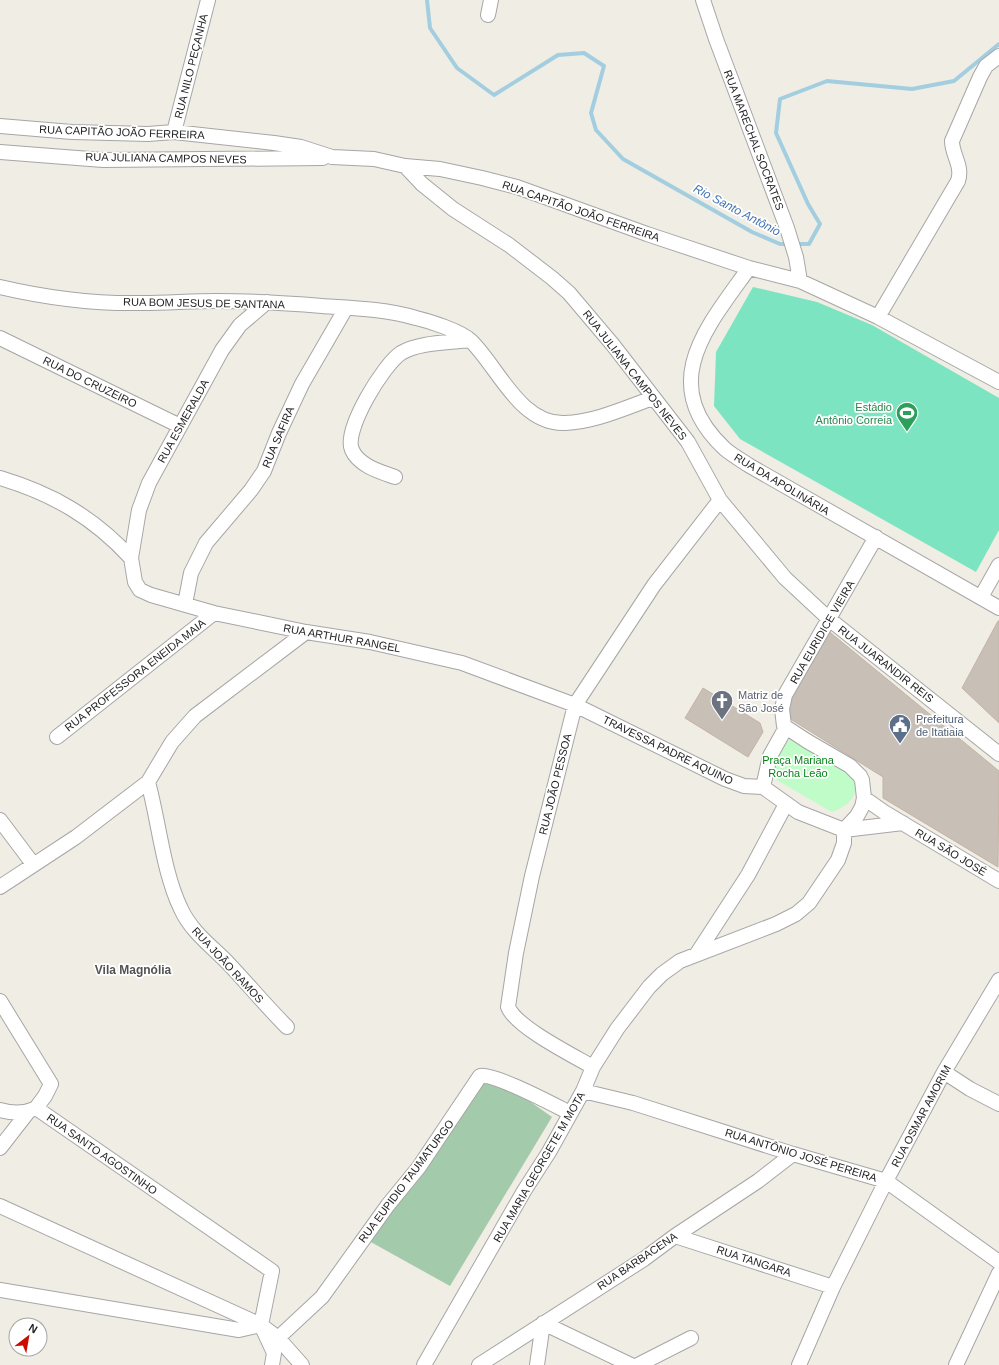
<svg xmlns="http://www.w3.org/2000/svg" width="999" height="1365" font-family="Helvetica,sans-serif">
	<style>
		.cemetery { fill: #a4caac }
		.park { fill: #bffcc7 }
		.pitch { fill: #7de4c2 }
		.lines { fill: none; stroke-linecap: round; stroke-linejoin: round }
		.stream { stroke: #a2cee0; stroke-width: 4 }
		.building { fill: #c8bfb7; stroke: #c3b4a5 }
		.street-casing { stroke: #a6a6a6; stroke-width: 16 }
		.street { stroke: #fff; stroke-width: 14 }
		.labels { text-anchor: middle; stroke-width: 3.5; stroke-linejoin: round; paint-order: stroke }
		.street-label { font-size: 11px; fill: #1f1f1f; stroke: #fff }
		.leisure-label { font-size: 11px; fill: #27864d; stroke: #fff; text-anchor: end }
		.worship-label { font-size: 11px; fill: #5b616d; stroke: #fff; text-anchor: start }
		.service-label { font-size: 11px; fill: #4e5e75; stroke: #fff; text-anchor: start }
		.park-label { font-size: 11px; fill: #058417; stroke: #fff }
		.water-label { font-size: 12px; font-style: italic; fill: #4576b4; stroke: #fff }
		.neighbourhood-label { font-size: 12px; font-weight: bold; fill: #525252; stroke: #fff }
	</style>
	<rect width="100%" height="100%" fill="#f0ede4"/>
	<path class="cemetery" d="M488,1072L552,1117L450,1286L369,1241Z"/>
	<path class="park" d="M796,739L854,774C860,794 851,805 832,812L775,779L771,765L782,742Z"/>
	<path class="pitch" d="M753,287L817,302L872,325L999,398V530L976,572L740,439L714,406L716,352Z"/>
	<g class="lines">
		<path class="stream" d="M427,0L430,28L457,68L494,95L558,55L584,53L604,66L591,113L596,130L623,159L752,232L780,244H809L820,224L808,204L776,133L780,99L827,81L912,89L954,81L999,44"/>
	</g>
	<path class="building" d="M998,621H999V723L962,688Z
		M826,629L999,771L998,867L883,798V777L792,720L787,707Z
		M703,688L760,723L763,732L748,757L685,718Z"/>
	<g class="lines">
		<g class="street-casing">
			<path id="street" d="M703,0L716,39L787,228L796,257L800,281
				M488,15L491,0
				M0,126L72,132L148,134L174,132L274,143L301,147L332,157L374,159L405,166L440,169L482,178L517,187L647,234L749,268L800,281L878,317L999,382
				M174,132L208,0
				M0,152L103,160L323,158
				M405,166L422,184L453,209L509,245L552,278L569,293L613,345L688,442L720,500L785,578L829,619L999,754
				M749,268C706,328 656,384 725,449C732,455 741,460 750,466L999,608
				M0,287C47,298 95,304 143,303C167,303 192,301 217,301C252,301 287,303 322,306C353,308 386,309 416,318C429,321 461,331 471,341C498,367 520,425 565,423C595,422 625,408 653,398
				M267,302L240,325L222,350L149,483L139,510L131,558L135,582L140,590L151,595L214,613L306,632L370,642L462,663L575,705L725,779L744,786L763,787
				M878,317L958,181C963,166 952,155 952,141L980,77L986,66L999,56
				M0,338L180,426
				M395,477C381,472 359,466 352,450C343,430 384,364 401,353C420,342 448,343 470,340
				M0,478C53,494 93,517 131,558
				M981,597L999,565
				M185,604L191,573L206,543L251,490L264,471L279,433L302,384L346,308
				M788,729L784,731L770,756L763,787L798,812L844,830L857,816L862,807L864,798L862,780L860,776L850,766L807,741L784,726L782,709L785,695L876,537
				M57,737L214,613
				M148,782C159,822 163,872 181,909C191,931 210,945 227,962C247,983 266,1006 287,1027
				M864,798L884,812L999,881
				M0,820L33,864
				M0,887L76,837L148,782L172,742L195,716L306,632
				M696,955L748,875L786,804
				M0,1001L51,1084L45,1096L36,1108L272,1271L261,1325L274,1353L272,1365
				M593,1067C572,1055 516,1027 508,1007L516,953L532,876L575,705L654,585L720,500
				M944,1072L970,1089L999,1104
				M583,1091L633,1103L793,1154L886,1181L999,1262
				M0,1110C11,1113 23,1114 34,1109
				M0,1148L28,1112
				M0,1206L261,1325L278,1338L302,1365
				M675,1236L833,1287
				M0,1290L239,1330L261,1325
				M278,1338L322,1297L388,1205L419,1167L480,1076C494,1073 554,1105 570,1113
				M424,1365L524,1191L549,1152L583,1091L593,1067L617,1029L649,987L662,974L680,961L776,924L796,914L809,903L838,860L844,843V830L903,823
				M479,1365L644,1259L675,1236L758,1181L793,1154
				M537,1365L543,1323L631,1365
				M638,1365L691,1338
				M799,1365L833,1287L886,1181L944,1072L999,980
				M956,1365L999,1273"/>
		</g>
		<use href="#street" class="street"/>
	</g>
	<defs>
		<g id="stadium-pin" transform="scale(1.15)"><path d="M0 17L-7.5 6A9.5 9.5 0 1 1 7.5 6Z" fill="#2e9e5b" stroke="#fff"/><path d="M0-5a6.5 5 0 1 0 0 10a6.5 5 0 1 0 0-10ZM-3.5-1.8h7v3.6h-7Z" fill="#fff"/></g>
		<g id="church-pin" transform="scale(1.15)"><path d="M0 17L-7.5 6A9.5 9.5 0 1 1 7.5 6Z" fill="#6b7280" stroke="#fff"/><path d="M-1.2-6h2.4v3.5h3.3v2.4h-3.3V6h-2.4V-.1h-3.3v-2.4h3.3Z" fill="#fff"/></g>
		<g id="civic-pin" transform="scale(1.15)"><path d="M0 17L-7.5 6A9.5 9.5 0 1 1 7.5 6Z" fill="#5c6f8a" stroke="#fff"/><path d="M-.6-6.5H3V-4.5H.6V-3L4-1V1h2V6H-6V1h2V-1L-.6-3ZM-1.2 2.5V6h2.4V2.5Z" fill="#fff"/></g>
	</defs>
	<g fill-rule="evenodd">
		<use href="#stadium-pin" x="907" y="413"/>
		<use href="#church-pin" x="722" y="701"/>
		<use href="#civic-pin" x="900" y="725"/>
	</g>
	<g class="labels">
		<g class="street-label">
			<text transform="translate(191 66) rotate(-76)" y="4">RUA NILO PEÇANHA</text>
			<text transform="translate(122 132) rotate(2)" y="4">RUA CAPITÃO JOÃO FERREIRA</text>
			<text transform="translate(754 140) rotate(69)" y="4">RUA MARECHAL SOCRATES</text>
			<text transform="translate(166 158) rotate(1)" y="4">RUA JULIANA CAMPOS NEVES</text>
			<text transform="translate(581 211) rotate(19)" y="4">RUA CAPITÃO JOÃO FERREIRA</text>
			<text transform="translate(204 303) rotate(1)" y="4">RUA BOM JESUS DE SANTANA</text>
			<text transform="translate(635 375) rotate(52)" y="4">RUA JULIANA CAMPOS NEVES</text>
			<text transform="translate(90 382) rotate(26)" y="4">RUA DO CRUZEIRO</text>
			<text transform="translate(183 421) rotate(-61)" y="4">RUA ESMERALDA</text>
			<text transform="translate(278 437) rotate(-67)" y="4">RUA SAFIRA</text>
			<text transform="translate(782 484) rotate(31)" y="4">RUA DA APOLINÁRIA</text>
			<text transform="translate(822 632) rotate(-60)" y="4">RUA EURIDICE VIEIRA</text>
			<text transform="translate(342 638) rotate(10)" y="4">RUA ARTHUR RANGEL</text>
			<text transform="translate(886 664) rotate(38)" y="4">RUA JUARANDIR REIS</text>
			<text transform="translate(135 675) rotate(-38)" y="4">RUA PROFESSORA ENEIDA MAIA</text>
			<text transform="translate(668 750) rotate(26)" y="4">TRAVESSA PADRE AQUINO</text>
			<text transform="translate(555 784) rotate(-76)" y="4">RUA JOÃO PESSOA</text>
			<text transform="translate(951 852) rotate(31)" y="4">RUA SÃO JOSÉ</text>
			<text transform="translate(228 965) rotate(47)" y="4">RUA JOÃO RAMOS</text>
			<text transform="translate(921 1116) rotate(-62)" y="4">RUA OSMAR AMORIM</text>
			<text transform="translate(102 1154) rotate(35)" y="4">RUA SANTO AGOSTINHO</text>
			<text transform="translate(801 1155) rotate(17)" y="4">RUA ANTÔNIO JOSÉ PEREIRA</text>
			<text transform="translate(539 1167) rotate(-60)" y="4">RUA MARIA GEORGETE M MOTA</text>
			<text transform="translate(406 1181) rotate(-53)" y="4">RUA EUPIDIO TAUMATURGO</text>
			<text transform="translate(637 1261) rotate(-34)" y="4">RUA BARBACENA</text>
			<text transform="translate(754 1261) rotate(18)" y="4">RUA TANGARA</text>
		</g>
		<g class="leisure-label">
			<text x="892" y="411">Estádio<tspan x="892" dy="13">Antônio Correia</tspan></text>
		</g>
		<g class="worship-label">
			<text x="738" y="699">Matriz de<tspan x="738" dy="13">São José</tspan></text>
		</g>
		<g class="service-label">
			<text x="916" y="723">Prefeitura<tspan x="916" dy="13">de Itatiaia</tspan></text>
		</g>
		<g class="park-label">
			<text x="798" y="764">Praça Mariana<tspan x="798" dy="13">Rocha Leão</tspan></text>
		</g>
		<g class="water-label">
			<text transform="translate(737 210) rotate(28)" y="4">Rio Santo Antônio</text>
		</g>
		<g class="neighbourhood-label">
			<text x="133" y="974">Vila Magnólia</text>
		</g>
	</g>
	<g transform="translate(28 1337) rotate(31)"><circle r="19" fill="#ffffff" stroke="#a5a5a5"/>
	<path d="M0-3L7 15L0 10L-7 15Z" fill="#cd0c00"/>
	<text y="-6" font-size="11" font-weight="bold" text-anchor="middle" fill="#1f1f1f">N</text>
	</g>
</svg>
